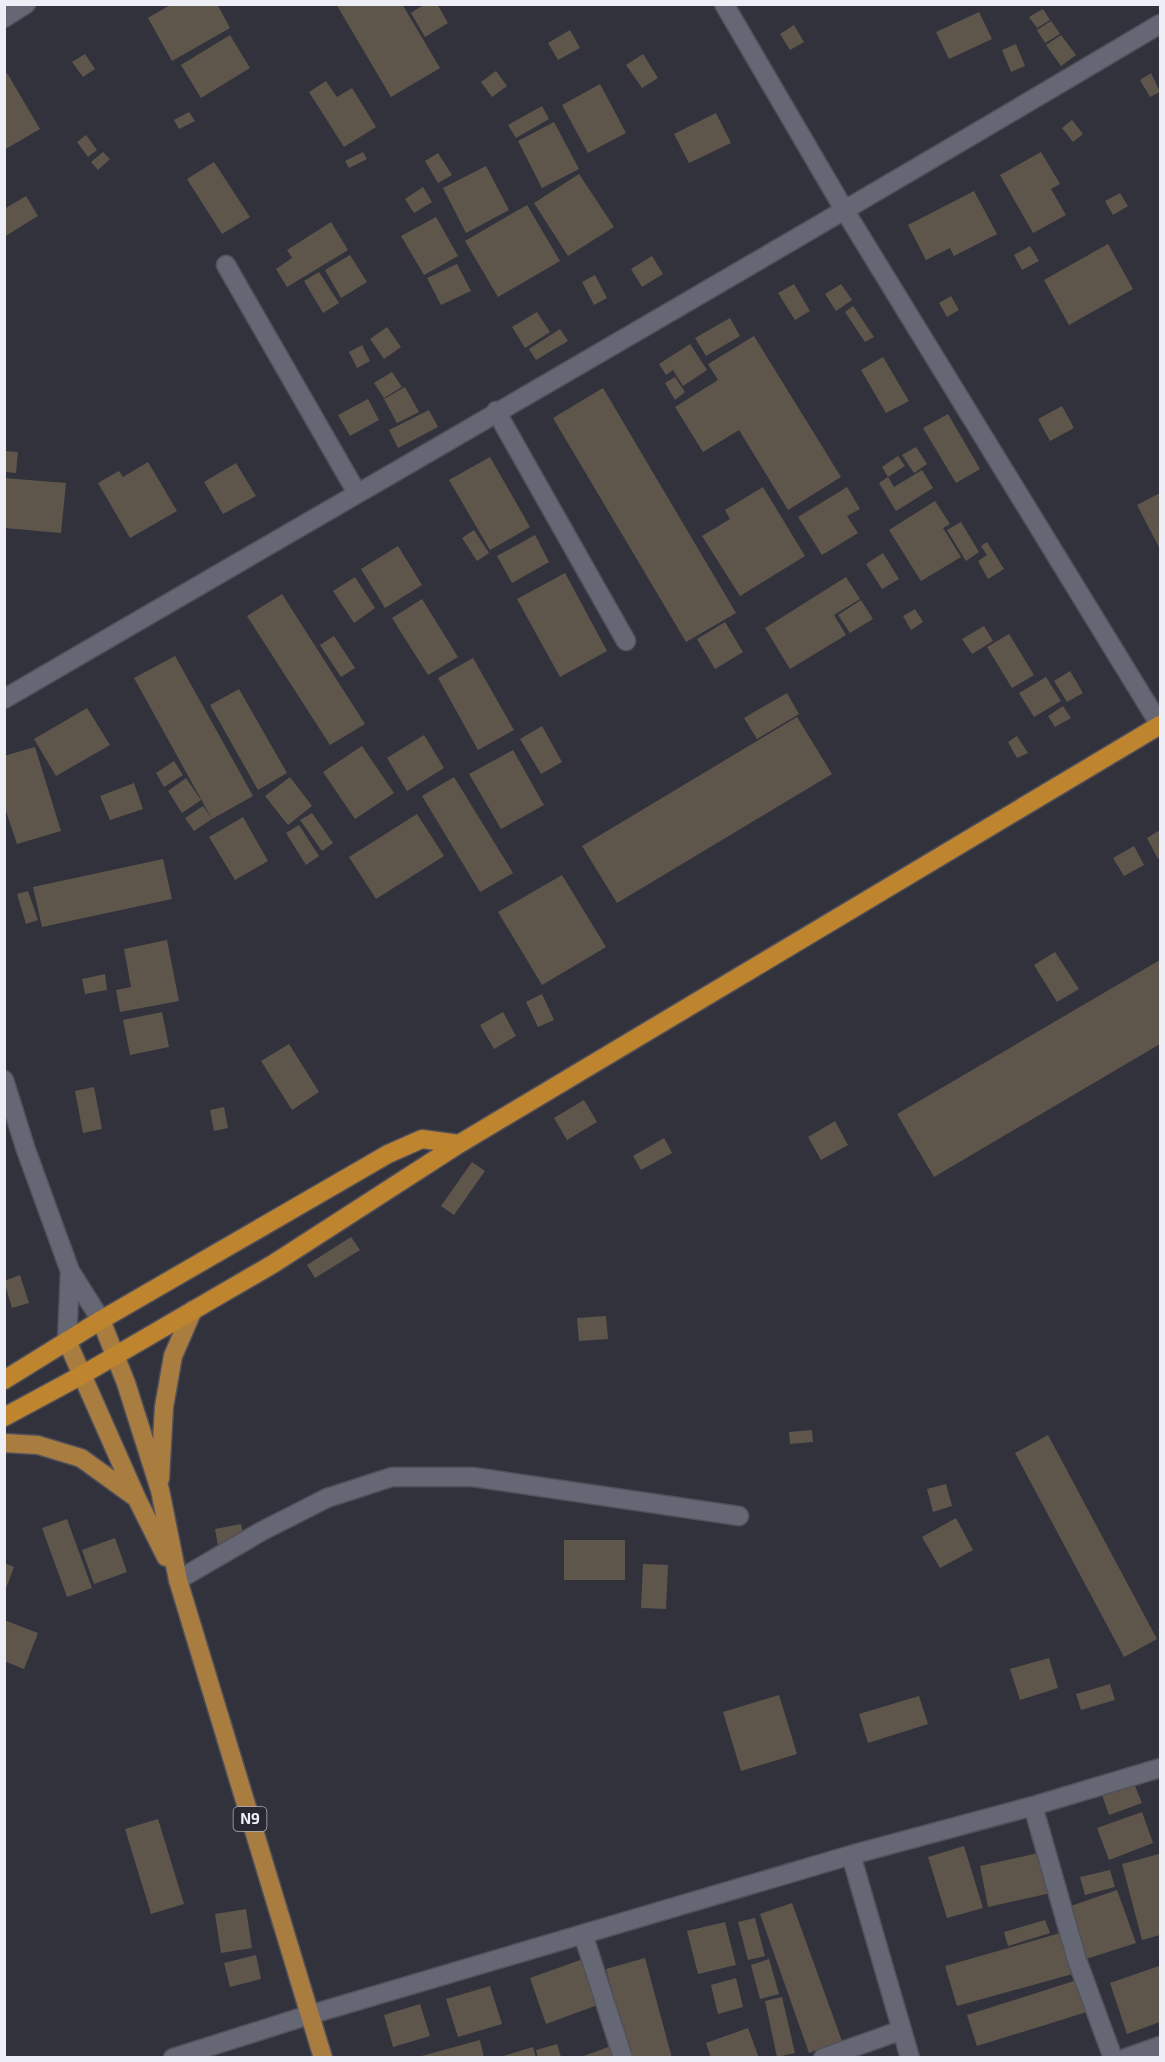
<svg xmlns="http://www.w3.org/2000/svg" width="1165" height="2062" font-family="'Exo 2',sans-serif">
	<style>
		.building { fill: #5f564b }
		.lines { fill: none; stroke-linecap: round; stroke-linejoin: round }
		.service-casing { stroke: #51505b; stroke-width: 21 }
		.minor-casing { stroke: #51505b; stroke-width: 21 }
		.primary-casing { stroke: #51505b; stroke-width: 21 }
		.trunk-casing { stroke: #51505b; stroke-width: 21 }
		.service { stroke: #666774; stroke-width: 18 }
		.minor { stroke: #666774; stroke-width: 18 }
		.primary { stroke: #a97d40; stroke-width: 18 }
		.trunk { stroke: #bf842e; stroke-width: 18 }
		.labels { text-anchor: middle; stroke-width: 5; stroke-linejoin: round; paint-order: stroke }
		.shield { fill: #282833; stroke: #b3b3bc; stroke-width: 1.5 }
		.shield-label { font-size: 15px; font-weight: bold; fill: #eeeef6 }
	</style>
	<rect width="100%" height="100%" fill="#32323d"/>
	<path class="building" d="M172,4H217L230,28L172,61L148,18Z
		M336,4H402L440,68L391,97Z
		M425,4H437L448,23L425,37L411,13Z
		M1043,9L1050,20L1037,28L1029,17Z
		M979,12L992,39L949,59L936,32Z
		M1051,21L1060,34L1045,43L1037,30Z
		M794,25L804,42L790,50L780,34Z
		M570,30L580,48L558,60L548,43Z
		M230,35L250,68L201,98L181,65Z
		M1061,35L1076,55L1061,66L1046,45Z
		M1016,44L1025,66L1011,72L1002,50Z
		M85,54L95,69L83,77L72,62Z
		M643,54L658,78L642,88L626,65Z
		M496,71L507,86L492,97L481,82Z
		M7,73L40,129L4,150V75Z
		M1151,73L1160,92L1150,97L1140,80Z
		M326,81L337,97L352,88L376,127L344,147L309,92Z
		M600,84L626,133L588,153L562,105Z
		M542,106L549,119L516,138L508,125Z
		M189,112L195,121L179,129L174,120Z
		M716,113L731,143L689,163L674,134Z
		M1072,120L1083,134L1073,142L1062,128Z
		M554,122L579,169L542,188L518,141Z
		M86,135L97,150L88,157L77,142Z
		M103,152L110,159L98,170L91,162Z
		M363,152L367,159L349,168L345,161Z
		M1041,152L1060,184L1051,189L1066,215L1033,233L1000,175Z
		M438,153L452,175L438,183L425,161Z
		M214,162L250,217L222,234L187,179Z
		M486,166L509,210L466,233L443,188Z
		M579,174L614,227L568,256L534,203Z
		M423,187L432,202L414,213L405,199Z
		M974,191L997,234L954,256L950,248L926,260L908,225Z
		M1120,193L1128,206L1113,215L1105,201Z
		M26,196L38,216L4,237V209Z
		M527,205L560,261L498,297L465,241Z
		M436,217L458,256L424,275L401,236Z
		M331,222L348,250L287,287L276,269L292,258L287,250Z
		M1108,244L1133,289L1069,325L1044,280Z
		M1030,246L1039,261L1022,270L1014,255Z
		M350,255L367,282L341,298L325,270Z
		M652,256L663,274L642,287L631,269Z
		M457,264L471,291L441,305L427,278Z
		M319,272L339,303L323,313L304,281Z
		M595,275L607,298L594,305L582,282Z
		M794,284L810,311L795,320L778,293Z
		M841,284L852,300L836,311L825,294Z
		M951,296L959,310L947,317L939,303Z
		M853,306L874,337L865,342L845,312Z
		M537,312L550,332L525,348L512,327Z
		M730,318L740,336L706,356L695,338Z
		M387,327L401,347L384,359L370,339Z
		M560,329L568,341L536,360L529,349Z
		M754,336L841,477L788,510L739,430L703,452L675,407L718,380L708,364Z
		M690,344L707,370L683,386L673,370L666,375L659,364Z
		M362,345L370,361L357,368L349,352Z
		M883,357L909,401L886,413L861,370Z
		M392,372L402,387L384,398L374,383Z
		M675,377L685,392L675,400L665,383Z
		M405,387L419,412L397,423L384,399Z
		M603,388L736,613L686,642L553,418Z
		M368,399L379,420L350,436L338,415Z
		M1062,406L1074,428L1050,441L1038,419Z
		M429,410L438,427L398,448L389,430Z
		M948,414L980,469L956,483L923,428Z
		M916,447L927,464L914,473L902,455Z
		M5,451L18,452L16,473L5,472Z
		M898,456L905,466L888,477L882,467Z
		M490,457L530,527L490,550L449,480Z
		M148,462L177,511L130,538L98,483L119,471L123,477Z
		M236,463L256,496L223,514L204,482Z
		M922,470L933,488L896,511L879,483L888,477L894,487Z
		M4,478L66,483L61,533L4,528Z
		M763,487L805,556L740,596L702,536L730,519L725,510Z
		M847,487L860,509L847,516L858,533L822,555L798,517Z
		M1160,493V549L1137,505Z
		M935,501L950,524L943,528L961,557L921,581L889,530Z
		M961,522L979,552L966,561L947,530Z
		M474,530L489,553L477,561L462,538Z
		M535,535L549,562L512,583L497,556Z
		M987,542L1004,569L988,579L978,561L987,555L981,546Z
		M398,546L422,585L385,608L361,569Z
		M883,553L899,579L882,589L866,564Z
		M565,573L607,651L560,677L517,599Z
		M355,577L375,608L354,623L333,591Z
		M846,577L860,599L834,615L846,635L790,669L765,628Z
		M282,594L365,724L330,745L247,616Z
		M422,599L458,657L428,675L392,618Z
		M861,600L873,619L850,633L838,615Z
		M915,609L923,622L911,630L903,616Z
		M725,622L743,652L715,669L697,639Z
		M984,626L993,641L972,654L962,639Z
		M1009,634L1034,675L1012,688L987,647Z
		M334,636L355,668L341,677L320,645Z
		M175,656L253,796L212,819L134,678Z
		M473,658L514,730L478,750L438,678Z
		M1070,671L1083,693L1067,702L1054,681Z
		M1046,677L1061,701L1034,717L1019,693Z
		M239,689L287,773L258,790L210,705Z
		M787,693L799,714L757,739L744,718Z
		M1063,706L1071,718L1055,727L1048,716Z
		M87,708L110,745L56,776L34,739Z
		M797,717L832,774L617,903L582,846Z
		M542,726L562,762L541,774L520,739Z
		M424,735L444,768L407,791L387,758Z
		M1017,736L1028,753L1017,758L1008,742Z
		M362,746L394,793L355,819L323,772Z
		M35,747L61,831L17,844L4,805V756Z
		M513,750L544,805L501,829L469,774Z
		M174,761L183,775L164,787L156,773Z
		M290,777L312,806L288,825L265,796Z
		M454,777L513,873L480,892L422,796Z
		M186,778L201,800L182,813L168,791Z
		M134,783L143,809L110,820L100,796Z
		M203,806L212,819L194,831L185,818Z
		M312,813L333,843L322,851L300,820Z
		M417,814L444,856L376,899L349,857Z
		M243,817L268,861L235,880L209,837Z
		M299,825L319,856L306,865L286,833Z
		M1160,830V858L1158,859L1147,838Z
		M1134,846L1144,865L1124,876L1113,858Z
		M163,859L172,899L42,927L33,887Z
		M562,875L606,947L542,985L498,912Z
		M28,891L38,920L26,924L17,894Z
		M167,940L179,1001L120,1012L116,990L131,987L124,949Z
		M1055,952L1079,989L1057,1002L1034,965Z
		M1160,960V1044L934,1177L897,1114Z
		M105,974L107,990L85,994L82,979Z
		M542,994L554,1020L538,1027L526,1002Z
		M162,1012L169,1047L130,1055L123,1020Z
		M503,1012L516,1036L494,1049L480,1025Z
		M289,1044L319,1092L292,1110L261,1061Z
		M94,1087L102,1129L83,1133L75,1091Z
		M584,1100L597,1122L567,1140L554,1118Z
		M224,1107L228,1128L214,1131L210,1110Z
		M835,1121L848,1145L821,1160L808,1137Z
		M664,1138L672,1153L641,1170L633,1156Z
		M472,1162L485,1171L454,1215L441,1206Z
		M351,1237L360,1250L315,1278L307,1265Z
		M20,1275L29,1303L12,1308L4,1281Z
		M606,1316L608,1339L579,1341L577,1318Z
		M812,1430L813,1442L790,1444L789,1432Z
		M1048,1435L1157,1639L1124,1657L1015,1453Z
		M946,1484L952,1506L933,1512L927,1489Z
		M956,1518L973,1550L940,1568L922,1537Z
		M67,1519L92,1588L67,1597L42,1528Z
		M241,1524L245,1541L218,1546L215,1529Z
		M115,1538L127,1572L94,1584L82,1550Z
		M564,1540H625V1580H564Z
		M4,1563L14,1567L5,1591H4Z
		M643,1564L668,1565L666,1609L641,1608Z
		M4,1620L38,1633L24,1669L4,1661Z
		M1049,1658L1058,1688L1020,1700L1010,1669Z
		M1110,1684L1115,1700L1081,1710L1076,1694Z
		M779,1695L797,1754L741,1771L723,1712Z
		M919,1696L928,1724L868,1743L859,1714Z
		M1133,1781L1142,1803L1109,1815L1101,1792Z
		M1142,1812L1153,1843L1109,1860L1097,1828Z
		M158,1819L184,1904L151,1914L125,1829Z
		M964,1846L983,1908L947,1918L928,1857Z
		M1043,1852L1051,1893L988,1907L980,1866Z
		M1159,1854L1160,1935L1142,1940L1122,1864Z
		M1110,1870L1115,1887L1085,1895L1080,1877Z
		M1117,1890L1136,1943L1083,1960L1065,1908Z
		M792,1903L842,2041L809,2053L760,1914Z
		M246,1909L252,1948L221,1953L215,1914Z
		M755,1918L765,1956L748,1960L738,1922Z
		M1045,1920L1050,1933L1008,1946L1004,1932Z
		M725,1922L736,1965L698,1974L687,1931Z
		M1064,1932L1076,1973L957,2006L945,1966Z
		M256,1955L261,1979L230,1987L224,1963Z
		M586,1958L603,2003L546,2024L530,1978Z
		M645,1958L672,2058H630L606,1969Z
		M769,1959L779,1994L760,1999L751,1965Z
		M1159,1966L1160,2022L1127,2034L1110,1983Z
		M736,1978L743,2007L718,2014L711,1985Z
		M1080,1979L1090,2011L977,2046L967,2015Z
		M490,1986L502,2024L458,2037L446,1999Z
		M782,1997L795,2053L777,2057L765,2001Z
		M420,2004L430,2036L393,2047L384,2015Z
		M748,2028L759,2058H711L706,2043Z
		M480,2040L484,2058H418V2057Z
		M557,2044L561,2057L538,2058L536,2050Z
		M611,2046L615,2058H581V2057Z
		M533,2047L536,2058H501L500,2057Z"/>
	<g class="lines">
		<g class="service-casing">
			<path id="service" d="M226,265L357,493
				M496,411L626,641
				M178,1580L262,1531L327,1498L392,1477H473L739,1516"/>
		</g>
		<g class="minor-casing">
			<path id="minor" d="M724,4L845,211L1160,725
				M4,18L26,4
				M4,699C390,474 777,252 1160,24
				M4,1080L26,1150L70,1271L101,1320
				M67,1341L70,1271
				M1033,1806L1077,1960L1113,2058
				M851,1855L910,2058
				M583,1934L623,2058
				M173,2058L309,2015L851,1855L1033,1806L1160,1768
				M823,2058L902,2030
				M1126,2058L1160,2046"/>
		</g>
		<g class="primary-casing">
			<path id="primary" d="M101,1320L126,1383L160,1490L178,1580L323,2058
				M67,1341L137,1499L166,1557
				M4,1443L38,1445L81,1458L135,1497
				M160,1479L164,1407L173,1356L193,1310"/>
		</g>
		<g class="trunk-casing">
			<path id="trunk" d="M4,1380L101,1320L388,1154L422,1139L459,1144
				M4,1417L82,1375L273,1264L459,1144L1160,725"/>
		</g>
		<use href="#service" class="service"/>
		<use href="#minor" class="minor"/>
		<use href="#primary" class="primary"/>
		<use href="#trunk" class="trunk"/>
	</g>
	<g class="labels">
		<rect class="shield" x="233.5" y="1807" width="33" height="24" rx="4.5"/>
		<g class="shield-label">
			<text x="250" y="1824">N9</text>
		</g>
	</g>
	<rect width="1165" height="2062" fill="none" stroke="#eeeef6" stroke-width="12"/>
</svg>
